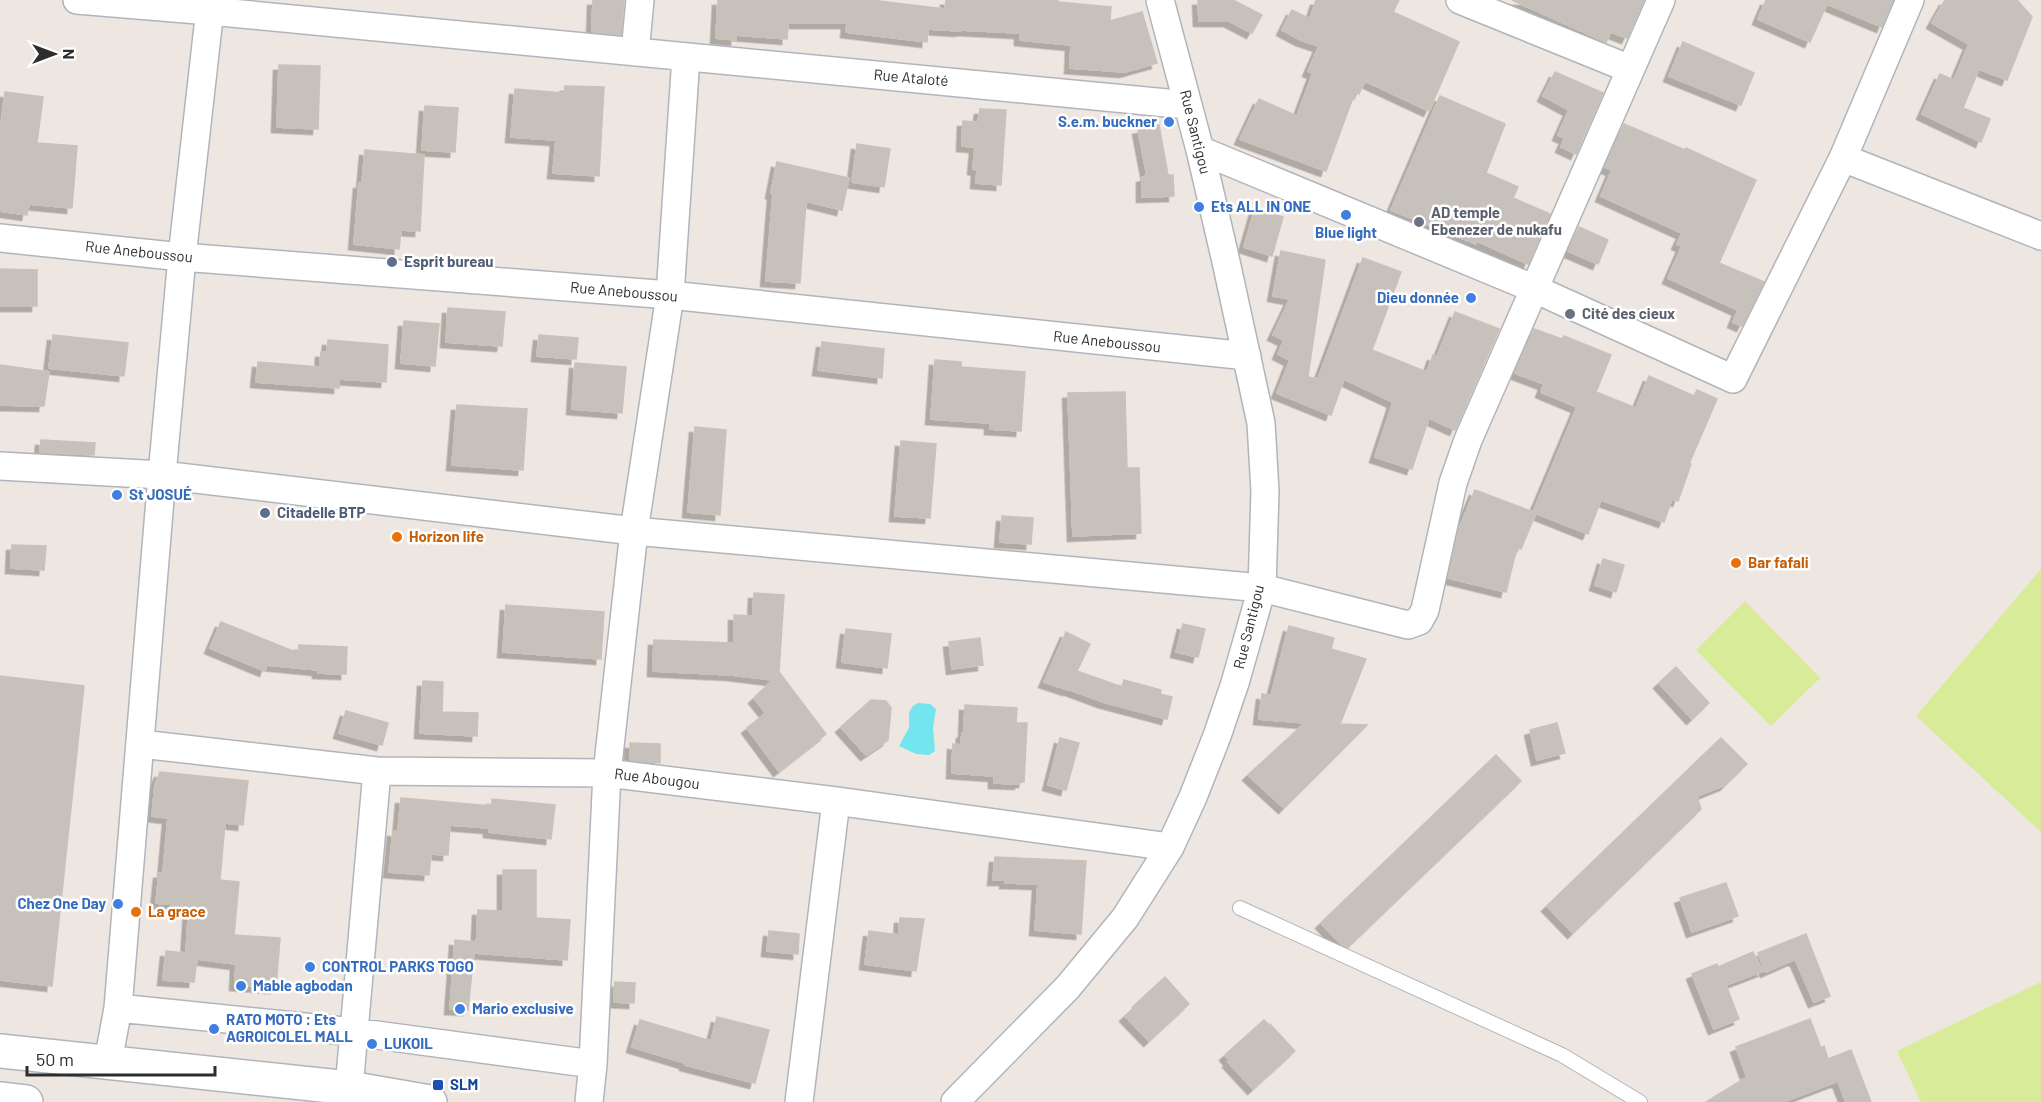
<svg xmlns="http://www.w3.org/2000/svg" width="2041" height="1102" font-family="Barlow,sans-serif">
	<style>
		.pitch { fill: #d7eb99 }
		.water { fill: #74e4ef }
		.building { fill: #c7c1bb; stroke: #cac1b9; stroke-width: 1.5; filter: url(#shadow) }
		.lines { fill: none; stroke-linecap: round; stroke-linejoin: round }
		.service-casing { stroke: #b0b5bd; stroke-width: 16 }
		.minor-casing { stroke: #b0b5bd; stroke-width: 30 }
		.secondary-casing { stroke: #b0b5bd; stroke-width: 36 }
		.service { stroke: #fff; stroke-width: 14 }
		.minor { stroke: #fff; stroke-width: 27 }
		.secondary { stroke: #fff; stroke-width: 33 }
		.shop-dot { fill: #3f7fe0; stroke: #fff; stroke-width: 2 }
		.worship-dot { fill: #6b7280; stroke: #fff; stroke-width: 2 }
		.service-dot { fill: #5c6f8a; stroke: #fff; stroke-width: 2 }
		.food-dot { fill: #e8710a; stroke: #fff; stroke-width: 2 }
		.transit-dot { fill: #1a4fb4; stroke: #fff; stroke-width: 2 }
		.labels { text-anchor: middle; stroke-width: 5; stroke-linejoin: round; paint-order: stroke }
		.street-label { font-size: 15px; fill: #2d2d2d; stroke: #fff }
		.shop-label { font-size: 15px; font-weight: bold; fill: #366cbe; stroke: #fff; text-anchor: start }
		.worship-label { font-size: 15px; font-weight: bold; fill: #5b616d; stroke: #fff; text-anchor: start }
		.service-label { font-size: 15px; font-weight: bold; fill: #4e5e75; stroke: #fff; text-anchor: start }
		.food-label { font-size: 15px; font-weight: bold; fill: #c56008; stroke: #fff; text-anchor: start }
		.transit-label { font-size: 15px; font-weight: bold; fill: #164399; stroke: #fff; text-anchor: start }
	</style>
	<defs>
		<filter id="shadow"><feDropShadow dx="-5.5" dy="5.5" stdDeviation="0" flood-color="#0004"/></filter>
	</defs>
	<rect width="100%" height="100%" fill="#eee6e0"/>
	<path class="pitch" d="M2041,569V832L1916,716Z
		M1745,601L1820,678L1771,726L1696,650Z
		M2041,982V1102H1921L1897,1051Z"/>
	<path class="water" d="M918,703L930,704L936,709L933,728L935,751L929,755L916,754L899,746L909,728V712L913,706Z"/>
	<path class="building" d="M593,0H624L621,35L592,32Z
		M718,0H871L945,9L946,0H1058V2L1111,7L1110,21L1142,12L1157,63L1125,72L1070,68L1071,45L1020,40V33L961,30V31L928,29L927,42L846,32L847,23H788L787,39L736,35V40L716,38Z
		M1198,0H1233L1262,15L1252,33L1229,21H1199Z
		M1316,0H1399L1393,12L1459,42L1429,111L1365,81L1359,94L1355,92L1326,171L1240,139L1259,99L1297,116L1313,73L1308,71L1319,46L1301,40L1282,30L1292,10L1310,19Z
		M1512,0H1644L1627,38L1611,32L1606,42Z
		M1766,0H1893L1882,27L1827,4L1810,42L1758,19Z
		M1945,0H2017L2032,17L2007,80L1979,69L1963,108L1990,119L1981,142L1922,114L1940,74L1954,80L1969,44L1932,23Z
		M1683,42L1754,73L1741,105L1669,76Z
		M279,65L320,66L318,129L277,127Z
		M1555,72L1603,93L1576,154L1561,147L1565,138L1558,135L1569,110L1543,96Z
		M565,86L604,87L599,176L553,173L556,140L511,137L515,89L564,93Z
		M5,92L43,97L37,143L77,146L72,208L29,204L27,215L0,211V133Z
		M1440,96L1505,124L1486,173L1518,187L1513,198L1550,214L1528,264L1477,241L1476,244L1391,210Z
		M425,106L458,108L455,152L422,150Z
		M980,109L1006,110L1001,185L976,183L977,170L973,169L975,147L962,146L963,121L978,122Z
		M1624,124L1685,150L1686,148L1756,180L1719,263L1764,282L1742,326L1733,322L1738,310L1668,278L1682,246L1677,244L1682,233L1601,196L1612,170L1605,167Z
		M1159,125L1168,175H1173L1174,196L1142,197V177L1147,176L1138,129Z
		M857,144L890,149L884,187L852,182Z
		M365,150L424,155L420,231L401,230L399,249L354,244L359,183L362,184Z
		M777,162L849,178L842,210L806,201L800,283L766,281L773,194L771,193Z
		M1255,209L1283,217L1272,256L1244,247Z
		M1579,227L1608,240L1598,264L1568,251Z
		M1281,251L1325,260L1308,377L1318,379L1363,258L1401,272L1372,350L1427,372L1433,355L1437,357L1455,312L1499,329L1455,430L1429,418L1412,469L1375,457L1393,402L1344,379L1331,415L1277,393L1290,360L1278,354L1284,340L1273,335L1290,299L1273,296Z
		M0,269L37,270V306H0Z
		M448,308L505,312L502,346L446,342Z
		M404,321L439,324L435,366L401,363Z
		M1534,329L1562,339L1564,336L1611,355L1596,392L1636,408L1649,376L1694,396L1697,390L1717,399L1689,464H1691L1678,501L1672,499L1664,522L1601,500L1588,534L1533,512L1577,407L1541,392L1544,384L1515,373Z
		M53,335L128,343L124,376L49,368Z
		M539,335L578,338L576,359L537,356Z
		M328,340L388,345L386,382L339,379V388L256,382L258,362L320,367L321,352H327Z
		M822,342L884,349L882,378L818,370Z
		M935,360L961,362V367L1025,372L1021,431L990,429V423L931,419Z
		M575,363L626,367L622,413L572,409Z
		M0,365L49,372L44,406L0,405Z
		M1125,392L1127,468H1139L1141,533L1073,536L1068,393Z
		M457,405L527,409L523,470L452,465Z
		M695,427L726,430L720,515L688,512Z
		M41,440L95,443L94,455L40,452Z
		M901,441L936,444L930,518L895,516Z
		M1475,490L1536,513L1521,549L1517,547L1506,592L1448,578L1459,529Z
		M1002,516L1033,518L1031,544L1000,542Z
		M12,545L46,546L44,570L11,568Z
		M1603,559L1624,565L1616,592L1595,585Z
		M754,593L784,595L779,672L826,734L779,771L747,728L766,713L754,698L773,680L732,675L653,671L654,640L734,643V615L753,616Z
		M506,605L604,612L601,659L503,652Z
		M221,622L298,653L299,645L347,647L346,674L318,673V670L267,665L265,671L210,648Z
		M1183,624L1205,629L1198,657L1176,652Z
		M1289,626L1334,638L1331,649L1366,659L1340,724L1367,725L1284,808L1248,775L1305,723L1259,719L1262,694L1271,696Z
		M846,629L891,634L887,668L842,662Z
		M1066,632L1090,644L1077,671L1122,687L1124,680L1161,690L1160,694L1172,697L1167,719L1103,702L1068,689V690L1044,682Z
		M980,638L983,665L952,669L949,642Z
		M1676,667L1709,703L1692,719L1659,683Z
		M0,676L84,686L52,986L0,980Z
		M423,681L443,682L442,712L478,713L477,736L420,733Z
		M871,700L886,701L891,708L888,740L866,755L841,727Z
		M965,705L1017,708L1016,723H1027L1024,782H1020V784L994,783V776L952,773L953,744L961,745L962,733H964Z
		M346,711L388,723L382,745L339,733Z
		M1557,723L1565,753L1537,760L1530,730Z
		M1060,738L1079,743L1066,790L1048,785Z
		M1721,738L1747,764L1725,785L1697,796L1701,809L1573,933L1547,906Z
		M630,743L660,744V763L630,760Z
		M1496,755L1521,781L1348,947L1341,944L1321,923Z
		M160,772L248,781L243,825L225,823L220,880L239,882L234,935L280,938L276,988L235,985L236,964L197,959L194,982L163,980L166,951L186,953L189,906L156,903L159,873H163L168,818L152,816L155,785Z
		M401,798L492,806V799L555,805L551,839L489,832V828L450,825L448,855L431,854L429,875L389,872L393,831L398,832Z
		M995,857L1086,861L1081,934L1035,930L1038,884L1005,883L1006,880H993Z
		M503,870H536V918L570,920L567,960L476,953L478,910L503,911Z
		M1726,883L1738,916L1692,932L1680,898Z
		M900,918L924,919L916,971L865,964L869,931L899,935Z
		M769,931L799,934L798,954L767,951Z
		M1806,934L1830,996L1814,1002L1795,959L1766,972L1758,953Z
		M455,940L475,942L468,1010L450,1009Z
		M1753,952L1763,971L1726,985L1739,1019L1714,1029L1692,974L1717,964L1718,967Z
		M1165,977L1189,1004L1149,1041L1125,1016L1139,1003L1138,1002Z
		M615,982L635,983L634,1003L614,1002Z
		M717,1017L769,1030L755,1083L685,1065V1063L632,1047L640,1020L711,1041Z
		M1810,1019L1821,1048L1824,1046L1828,1059L1851,1050L1871,1102H1846L1838,1081L1783,1102H1706L1747,1077L1736,1047Z
		M1264,1020L1269,1025L1270,1024L1295,1051L1253,1089L1228,1062L1230,1061L1225,1055Z"/>
	<g class="lines">
		<g class="service-casing">
			<path id="service" d="M1240,908L1562,1055L1640,1102"/>
		</g>
		<g class="minor-casing">
			<path id="minor" d="M77,0L210,11L1188,105
				M1460,0L1630,69
				M635,52L640,0
				M1200,150L1535,289L1733,379L1843,158L1910,0
				M1843,158L2041,236
				M0,238L182,257L670,295L1247,356
				M0,466L162,475L634,531L1262,588L1408,625L1419,621L1425,610L1453,483L1468,440L1661,0
				M141,744L377,771L607,773L836,801L1170,847
				M118,1008L354,1032L593,1064
				M108,1062L118,1008L162,475L182,257L211,0
				M349,1088L377,771
				M589,1102L593,1064L607,773L634,531L670,295L686,57
				M799,1102L836,801
				M955,1102L1068,987L1125,918L1170,847L1193,797L1217,736L1235,683L1262,588L1265,491L1261,423L1225,257L1200,150L1160,0"/>
		</g>
		<g class="secondary-casing">
			<path id="secondary" d="M0,1051L349,1088L430,1102
				M0,1099L26,1102"/>
		</g>
		<use href="#service" class="service"/>
		<use href="#minor" class="minor"/>
		<use href="#secondary" class="secondary"/>
	</g>
	<g class="shop-dot">
		<circle cx="1169" cy="122" r="6"/>
		<circle cx="1199" cy="207" r="6"/>
		<circle cx="1346" cy="215" r="6"/>
		<circle cx="1471" cy="298" r="6"/>
		<circle cx="117" cy="495" r="6"/>
		<circle cx="118" cy="904" r="6"/>
		<circle cx="310" cy="967" r="6"/>
		<circle cx="241" cy="986" r="6"/>
		<circle cx="460" cy="1009" r="6"/>
		<circle cx="214" cy="1029" r="6"/>
		<circle cx="372" cy="1044" r="6"/>
	</g>
	<g class="worship-dot">
		<circle cx="1419" cy="222" r="6"/>
		<circle cx="1570" cy="314" r="6"/>
	</g>
	<g class="service-dot">
		<circle cx="392" cy="262" r="6"/>
		<circle cx="265" cy="513" r="6"/>
	</g>
	<g class="food-dot">
		<circle cx="397" cy="537" r="6"/>
		<circle cx="1736" cy="563" r="6"/>
		<circle cx="136" cy="912" r="6"/>
	</g>
	<rect class="transit-dot" x="432" y="1079" width="12" height="12" rx="3"/>
	<g class="labels">
		<g class="street-label">
			<text transform="translate(911 78) rotate(5)" y="5">Rue Ataloté</text>
			<text transform="translate(1195 132) rotate(76)" y="5">Rue Santigou</text>
			<text transform="translate(139 252) rotate(6)" y="5">Rue Aneboussou</text>
			<text transform="translate(624 292) rotate(5)" y="5">Rue Aneboussou</text>
			<text transform="translate(1107 342) rotate(6)" y="5">Rue Aneboussou</text>
			<text transform="translate(1249 627) rotate(-76)" y="5">Rue Santigou</text>
			<text transform="translate(657 779) rotate(7)" y="5">Rue Abougou</text>
		</g>
		<g class="shop-label">
			<text x="1157" y="127" text-anchor="end">S.e.m. buckner</text>
			<text x="1211" y="212">Ets ALL IN ONE</text>
			<text x="1346" y="238" text-anchor="middle">Blue light</text>
			<text x="1459" y="303" text-anchor="end">Dieu donnée</text>
			<text x="129" y="500">St JOSUÉ</text>
			<text x="106" y="909" text-anchor="end">Chez One Day</text>
			<text x="322" y="972">CONTROL PARKS TOGO</text>
			<text x="253" y="991">Mable agbodan</text>
			<text x="472" y="1014">Mario exclusive</text>
			<text x="226" y="1025">RATO MOTO : Ets<tspan x="226" dy="17">AGROICOLEL MALL</tspan></text>
			<text x="384" y="1049">LUKOIL</text>
		</g>
		<g class="worship-label">
			<text x="1431" y="218">AD temple<tspan x="1431" dy="17">Ebenezer de nukafu</tspan></text>
			<text x="1582" y="319">Cité des cieux</text>
		</g>
		<g class="service-label">
			<text x="404" y="267">Esprit bureau</text>
			<text x="277" y="518">Citadelle BTP</text>
		</g>
		<g class="food-label">
			<text x="409" y="542">Horizon life</text>
			<text x="1748" y="568">Bar fafali</text>
			<text x="148" y="917">La grace</text>
		</g>
		<g class="transit-label">
			<text x="450" y="1090">SLM</text>
		</g>
	</g>
	<g transform="translate(54 54) rotate(90)" stroke="#ffffff" stroke-width="4.5" paint-order="stroke">
	<path d="M0-4.5L10 22L0 15L-10 22Z" fill="#2d2d2d"/>
	<text y="-9" font-size="16" font-weight="bold" text-anchor="middle" fill="#2d2d2d">N</text>
	</g>
	<path d="M27 1066v9h188v-9" fill="none" stroke="#2d2d2d" stroke-width="3"/>
	<text x="36" y="1066" font-size="18" fill="#2d2d2d" stroke="#ffffff" stroke-width="4.5" paint-order="stroke">50 m</text>
</svg>
